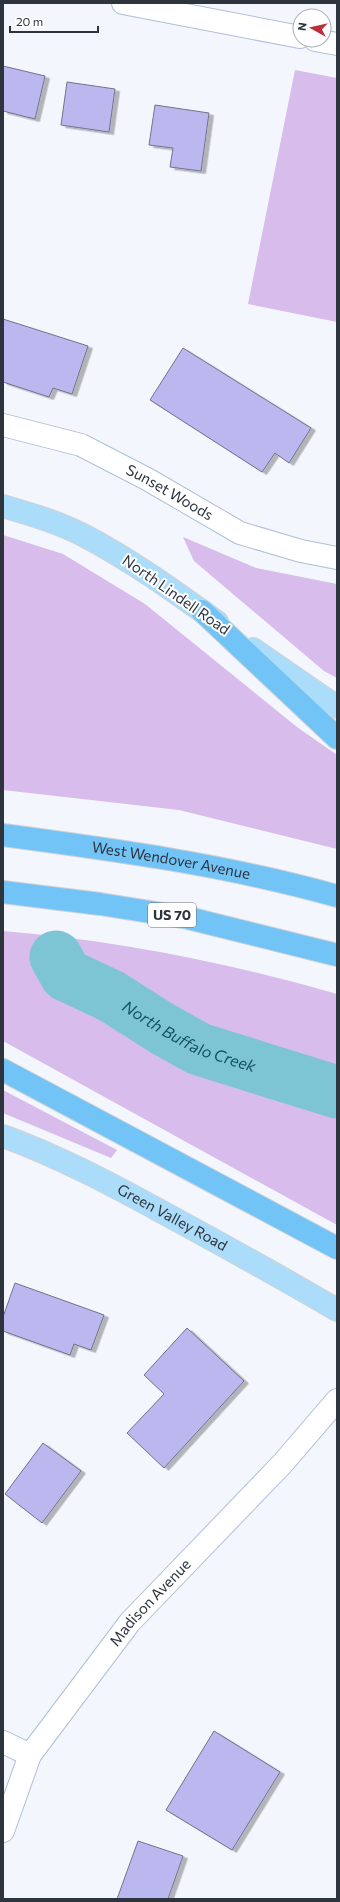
<svg xmlns="http://www.w3.org/2000/svg" width="340" height="1902" font-family="Commissioner,sans-serif">
	<style>
		.green { fill: #d7bcec }
		.lines { fill: none; stroke-linecap: round; stroke-linejoin: round }
		.river { stroke: #7dc5d5; stroke-width: 53 }
		.building { fill: #bab8ee; stroke: #72728c; filter: url(#shadow) }
		.minor-casing { stroke: #b0bfd9; stroke-width: 24 }
		.major-casing { stroke: #d1d2d5; stroke-width: 24 }
		.highway-casing { stroke: #d1d2d5; stroke-width: 24 }
		.minor { stroke: #fff; stroke-width: 22 }
		.major { stroke: #abdcfa; stroke-width: 22 }
		.highway { stroke: #73c4f6; stroke-width: 22 }
		.labels { text-anchor: middle; stroke-width: 4; stroke-linejoin: round; paint-order: stroke }
		.shield { fill: #fff; stroke: #6d7178; stroke-width: 1 }
		.shield-label { font-size: 14px; font-weight: bold; fill: #2e343e }
		.street-label { font-size: 15px; fill: #2e343e; stroke: #fff }
		.water-label { font-size: 16px; font-style: italic; fill: #14525e; stroke: #fff }
	</style>
	<defs>
		<filter id="shadow"><feDropShadow dx="4.5" dy="2.5" stdDeviation="0" flood-color="#0004"/></filter>
	</defs>
	<rect width="100%" height="100%" fill="#f3f6fc"/>
	<path class="green" d="M295,70L337,78V322L248,304Z
		M3,535L63,554L145,604L297,727L337,755V849L179,810L3,790Z
		M183,537L256,568L337,584V678L324,671L194,561Z
		M3,931C114,940 230,963 337,994V1225L3,1041Z
		M3,1090L117,1150L111,1158L3,1113Z"/>
	<g class="lines">
		<path class="river" id="s1" d="M56,957L66,975L111,996L163,1029L199,1049L337,1092"/>
	</g>
	<path class="building" d="M3,66L45,76L35,119L3,111Z
		M67,82L115,89L109,132L61,125Z
		M155,105L209,113L201,171L170,167L173,148L149,145Z
		M3,319L88,346L72,394L53,388L49,397L3,382Z
		M183,348L311,428L289,463L275,453L262,472L150,400Z
		M15,1283L104,1315L91,1350L74,1344L70,1355L3,1331V1317Z
		M187,1328L244,1381L164,1468L127,1433L164,1394L144,1375Z
		M43,1443L81,1471L42,1523L5,1494Z
		M214,1731L280,1772L232,1850L166,1810Z
		M138,1841L183,1856L168,1899H117Z"/>
	<g class="lines">
		<g class="minor-casing">
			<g id="minor">
				<path d="M123,3L300,37"/>
				<path d="M315,40L337,44"/>
				<path id="s2" d="M3,425L81,445L147,479L240,533L301,551L337,558"/>
				<path d="M3,1742L30,1755"/>
				<path id="s3" d="M3,1831L30,1755L130,1622L283,1463L337,1400"/>
			</g>
		</g>
		<g class="major-casing">
			<g id="major">
				<path d="M3,506C30,514 58,522 83,535C131,560 174,591 217,622"/>
				<path d="M253,649L337,707"/>
				<path id="s4" d="M3,1136C58,1156 111,1184 162,1212C221,1244 279,1276 337,1310"/>
			</g>
		</g>
		<g class="highway-casing">
			<g id="highway">
				<path d="M202,611L337,738"/>
				<path id="s5" d="M3,835C116,850 227,865 337,896"/>
				<path d="M3,892L100,904L188,918L337,955"/>
				<path d="M3,1070L337,1248"/>
			</g>
		</g>
		<use href="#minor" class="minor"/>
		<use href="#major" class="major"/>
		<use href="#highway" class="highway"/>
	</g>
	<g class="labels">
		<rect class="shield" x="148" y="903" width="48" height="24" rx="3"/>
		<g class="shield-label">
			<text x="172" y="920">US 70</text>
		</g>
		<g class="street-label">
			<text dy="5" stroke="none"><textPath href="#s2" startOffset="181">Sunset Woods</textPath></text>
			<text transform="translate(176 595) rotate(35)" y="5">North Lindell Road</text>
			<text dy="5" stroke="none"><textPath href="#s5" startOffset="170">West Wendover Avenue</textPath></text>
			<text dy="5" stroke="none"><textPath href="#s4" startOffset="188">Green Valley Road</textPath></text>
			<text dy="5" stroke="none"><textPath href="#s3" startOffset="275">Madison Avenue</textPath></text>
		</g>
		<g class="water-label">
			<text dy="6" stroke="none"><textPath href="#s1" startOffset="159">North Buffalo Creek</textPath></text>
		</g>
	</g>
	<rect width="340" height="1902" fill="none" stroke="#2e343e" stroke-width="8"/>
	<g transform="translate(312 28) rotate(278)"><circle r="19" fill="#ffffff" stroke="#abaeb2"/>
	<path d="M0-3L7 15L0 10L-7 15Z" fill="#bf2f38"/>
	<text y="-6" font-size="11" font-weight="bold" text-anchor="middle" fill="#2e343e">N</text>
	</g>
	<path d="M10 26v6h88v-6" fill="none" stroke="#2e343e" stroke-width="2"/>
	<text x="16" y="26" font-size="12" fill="#2e343e" stroke="#ffffff" stroke-width="3" paint-order="stroke">20 m</text>
</svg>
